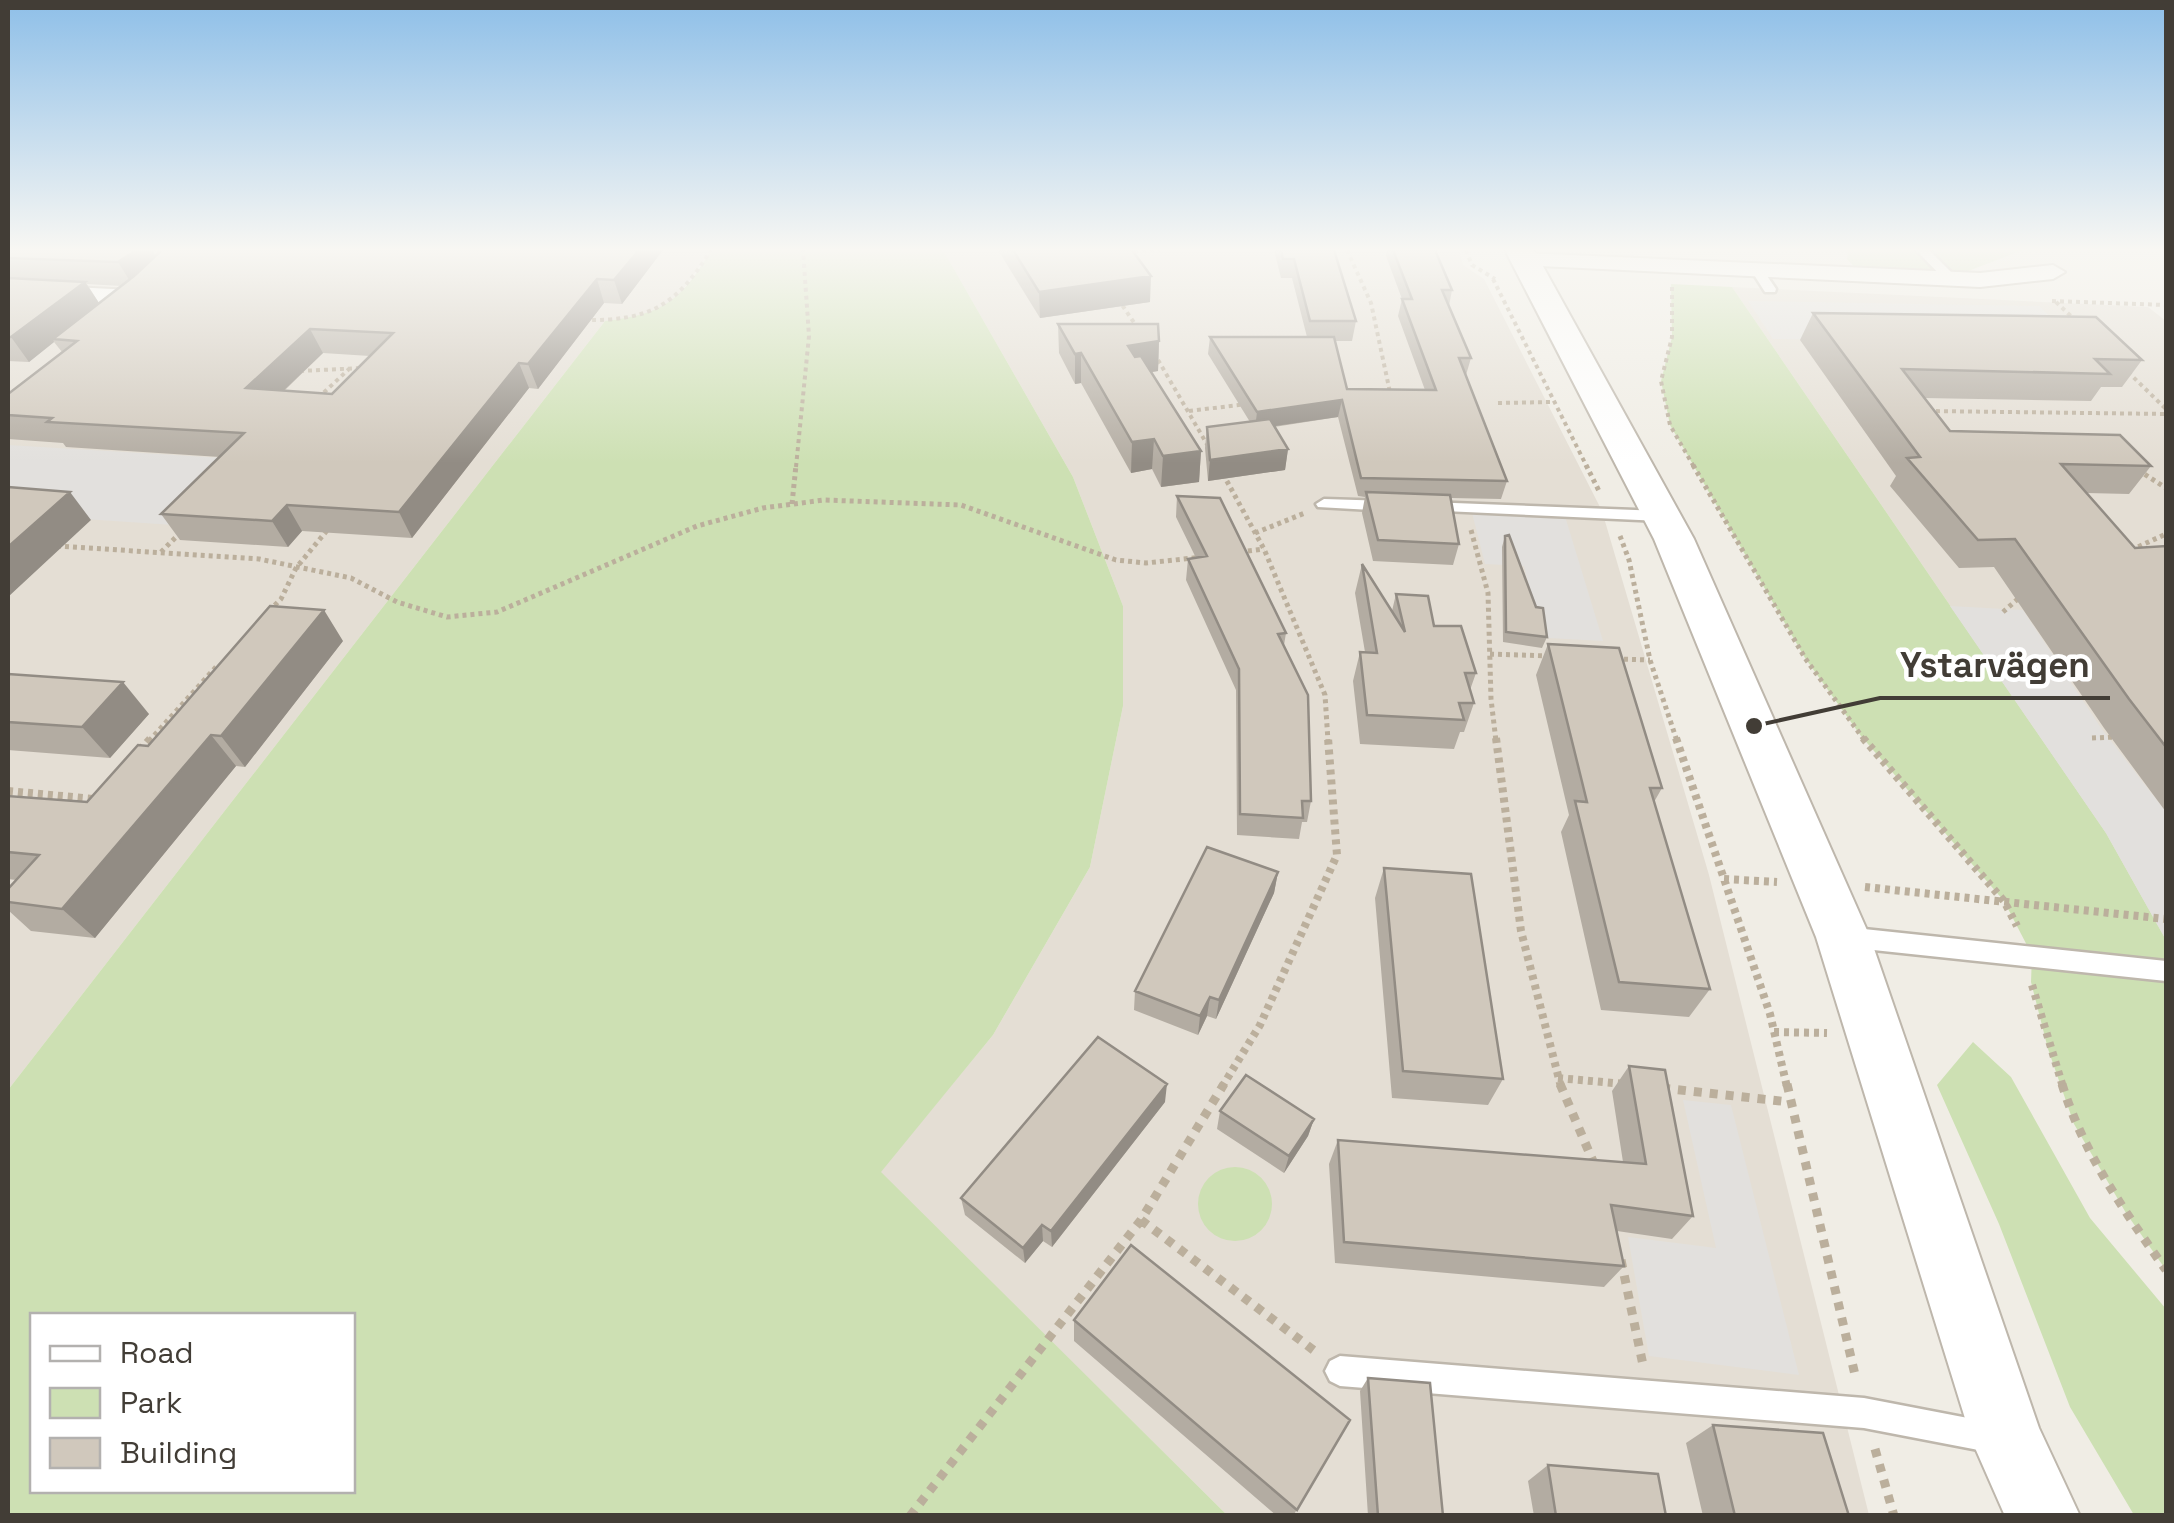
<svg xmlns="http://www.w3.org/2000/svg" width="2174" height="1523" font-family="'Space Grotesk',sans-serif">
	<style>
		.residential { fill: #e4ded4 }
		.green { fill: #cde0b3; fill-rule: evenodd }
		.parking { fill: #e2e0dd }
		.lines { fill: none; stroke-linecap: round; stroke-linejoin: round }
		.service-casing { stroke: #beb7ac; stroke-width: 5 }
		.minor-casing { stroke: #beb7ac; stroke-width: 4 }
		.tertiary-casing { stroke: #beb7ac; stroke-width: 4 }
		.path-far3 { stroke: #bbaf9c; stroke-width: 4; stroke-dasharray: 4 4; stroke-linecap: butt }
		.path-far2 { stroke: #bbaf9c; stroke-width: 5; stroke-dasharray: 4 4; stroke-linecap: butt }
		.path-far1 { stroke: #bbaf9c; stroke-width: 8; stroke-dasharray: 5 5; stroke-linecap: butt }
		.path { stroke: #bbaf9c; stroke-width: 9; stroke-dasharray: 8 8; stroke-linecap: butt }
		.service { fill: #fff; fill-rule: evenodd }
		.minor { fill: #fff; fill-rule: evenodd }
		.tertiary { fill: #fff; fill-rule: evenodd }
		.wall { fill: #b3aca2; fill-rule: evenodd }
		.shaded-wall { fill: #928c84 }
		.building { fill: #d0c8bc; stroke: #928c84; stroke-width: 2.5; fill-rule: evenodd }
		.leader { fill: none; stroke: #423d36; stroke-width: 4 }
		.callout-dot { fill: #423d36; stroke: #fff; stroke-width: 4 }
		.callout-label { font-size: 35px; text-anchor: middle; font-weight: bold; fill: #423d36; stroke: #fff; stroke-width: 9; stroke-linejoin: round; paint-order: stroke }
	</style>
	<rect width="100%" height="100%" fill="#f0ede5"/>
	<path class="residential" d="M8,250H711L674,302L647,316L605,321L8,1090Z
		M943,250H1459L1463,265L1484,279L1602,511L1709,875L1869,1515H1227L880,1172L993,1035L1090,867L1123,706V606L1073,477Z
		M1732,287L2148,307L2166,321V940L2106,833Z"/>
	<path class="green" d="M711,250H943L1073,477L1123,606V706L1090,867L993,1035L881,1172L1227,1515H8V1090L605,321C664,314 681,301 711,250ZM32,1316H352V1490H32Z
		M1848,250H2023L1950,278L1862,275L1847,259Z
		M1671,284L1732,287L2106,833L2166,940V1270L2126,1213L2074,1124L2048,1049L2031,982L2032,955L2004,901L1861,736L1805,658L1670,425L1661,381L1672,337Z
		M1973,1042L2011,1077L2090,1218L2166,1309V1515H2134L2070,1407L1999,1224L1937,1085Z
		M1198 1204a37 37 0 1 1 74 0a37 37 0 1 1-74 0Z"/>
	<path class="parking" d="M1748,301L2039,306L2079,344L1773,339Z
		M8,445L240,459L174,525L8,514Z
		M1471,509L1564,513L1603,641L1548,638L1543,611L1534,609L1524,566L1485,564Z
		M1950,606L2023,610L2101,728L2166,812V940L2106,833Z
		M1683,1100L1731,1105L1799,1375L1649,1356L1628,1237L1716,1248Z"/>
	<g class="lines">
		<g class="service-casing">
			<path id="service" d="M1916,250H1929L1954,275V281H1946Z
				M1753,267H1761L1776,289L1775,292H1765L1751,270Z
				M1324,499L1389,501L1397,506L1389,511L1318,507L1316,504Z
				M1428,502L1661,511L1669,516L1661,521L1422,510V504Z
				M1845,927L2166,961V981L1845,947L1837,944L1834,937L1837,930Z
				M1340,1356L1864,1398L1994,1423L2005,1427L2009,1438L2005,1449L1994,1453L1864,1428L1340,1386L1330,1381L1325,1371L1330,1361Z"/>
		</g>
		<g class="minor-casing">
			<path id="minor" d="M1525,253L1980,273L2053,265L2065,272L2053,279L1980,287L1517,265L1513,260L1517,255Z
				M8,284L134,290L146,297L122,318L113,320L101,313L110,303L8,298Z"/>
		</g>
		<g class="tertiary-casing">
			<path id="tertiary" d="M1505,250H1534L1694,539L1870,937L2039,1428L2080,1516H2005L1972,1441L1816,937L1654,539Z"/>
		</g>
		<path class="path-far3" d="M1347,250L1371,303L1391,397
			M1466,250L1472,265L1495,279
			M1126,252L1160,250
			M1493,279L1587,467
			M1672,287V337L1661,381L1670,425L1694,467
			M1118,299L1139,330
			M2052,301L2166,305
			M2056,302L2076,321
			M584,320C650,321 676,306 711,250
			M1154,353L1208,446
			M300,371L362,368
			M2128,372L2166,409
			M318,398L349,369
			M1498,403L1552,402
			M1189,411L1247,404
			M1928,411L2166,414
			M796,467L809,336L803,250"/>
		<path class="path-far2" d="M1586,465L1600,493
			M1693,465L1805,658L1865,741
			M2138,470L2166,488
			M1223,474L1264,549L1325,695L1328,741
			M792,504L796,465
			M1471,530L1488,593L1491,699L1496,741
			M1255,533L1305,513
			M1620,536L1629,560L1650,660L1677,741
			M57,546L259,559L351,578L397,602L447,617L497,612L697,526L763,508L824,500L961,505L1116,560L1146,563L1203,557
			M2131,550L2166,534
			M161,552L180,533
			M1240,552L1264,549
			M269,611L281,599L296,568L329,528
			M2003,612L2020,597
			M1490,654L1549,656
			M1616,659L1650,660
			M2092,738L2116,737
			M149,741L216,667"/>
		<path class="path-far1" d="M1496,738L1521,931L1561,1087
			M1676,738L1770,1014L1787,1087
			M1863,738L2004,901L2017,926
			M140,750L151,738
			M8,791L94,799
			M1724,879L1777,882
			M1865,887L2166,919
			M2032,985L2063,1087
			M1774,1032L1827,1033
			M1558,1078L1625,1084
			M1222,1087L1260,1025L1337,855L1328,738"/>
		<path class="path" d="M1560,1084L1595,1166
			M1787,1084L1856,1379
			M2062,1084C2083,1153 2125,1212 2166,1270
			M1662,1088L1789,1102
			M1141,1220L1316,1352
			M1621,1260L1643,1365
			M1875,1449L1894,1516
			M910,1516L1141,1220L1224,1084"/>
		<use href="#service" class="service"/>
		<use href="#minor" class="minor"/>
		<use href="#tertiary" class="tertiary"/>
	</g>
	<path class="wall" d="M8,250H663L622,304L604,303L538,389L529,388L412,538L302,531L288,547L180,540L161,514L220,457L66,447L63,443L8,439V394L62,352L54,342L29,362L8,361ZM87,284L121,286L99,303ZM323,353L370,356L332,394L284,391Z
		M998,250H1132L1150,302L1040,318Z
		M1274,250H1334L1356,321L1352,341H1335L1347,389L1425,390L1398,316L1402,299L1386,256L1387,250H1435L1452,290L1449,306L1471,358L1466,375L1507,481L1501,499L1451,498L1459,544L1453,565L1373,561L1362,513L1365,497L1358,496L1338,417L1274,427L1288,449L1285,470L1208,481L1205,448L1207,427L1250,422L1208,354L1210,337H1307L1292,278H1281Z
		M1813,313L2142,360L2122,387H2101L2091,401L1924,398L1950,431L2151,466L2129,494L2087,493L2135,548L2166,546V812L2104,728L1994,567L1959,568L1890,486L1896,476L1800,340Z
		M1058,324L1159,341L1158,371L1151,372L1201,451L1199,482L1161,487L1152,469L1131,473L1081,383L1075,384L1059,353Z
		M1177,496L1286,633L1284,645L1311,801L1307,822H1302L1299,839L1237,835L1236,690L1186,580L1188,559L1196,558L1176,517Z
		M1505,536L1547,637L1542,648L1503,642L1502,547Z
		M1362,564L1392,611L1396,594L1434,626L1476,673L1470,690L1474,703L1464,732H1460L1454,749L1360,744L1353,681L1360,652H1365L1355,593Z
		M343,641L245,767L236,766L95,938L31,931L8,910V889L16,880L8,879V796L87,802L148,746Z
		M1548,644L1662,788L1654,802L1710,989L1689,1017L1601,1010L1561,832L1569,815L1536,675Z
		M8,674L149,714L110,758L8,750Z
		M1384,868L1503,1079L1488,1105L1392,1098L1375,898Z
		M1278,872L1274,893L1216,1019L1207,1016L1198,1035L1134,1010L1135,991Z
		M1629,1066L1693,1216L1672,1239L1617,1231L1624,1266L1604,1287L1335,1263L1329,1164L1338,1140L1623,1162L1612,1091Z
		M1165,1102L1052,1247L1043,1241L1025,1263L965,1215L961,1198Z
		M1220,1111L1314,1119L1308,1136L1284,1173L1217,1129Z
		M1074,1320L1350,1420L1293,1516H1277L1074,1341Z
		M1368,1378L1443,1516H1368L1360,1391Z
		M1713,1425L1849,1516H1703L1686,1443Z
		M1548,1465L1666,1516H1534L1528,1481Z"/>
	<path class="shaded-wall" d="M136,250H152L161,265L133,286L118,262Z
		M639,250H663L622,304L614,280Z
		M1151,276L1150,302L1040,318L1039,292Z
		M597,279L604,303L538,389L528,364Z
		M85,282L101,306L53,339L54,342L29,362L11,337Z
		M310,329L323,353L260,413L246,388Z
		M1159,341L1158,371L1127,376L1128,346Z
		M1081,353V383L1075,384V354Z
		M519,363L529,388L412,538L399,512Z
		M1342,400L1338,417L1255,429L1257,412Z
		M1154,439L1152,469L1131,473L1132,442Z
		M1288,449L1285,470L1208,481L1210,460Z
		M1201,451L1199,482L1161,487L1163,456Z
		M70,492L91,520L8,597V547Z
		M287,505L302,531L288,547L272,521Z
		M324,610L343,641L245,767L221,736Z
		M123,682L149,714L110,758L82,727Z
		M211,735L236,766L95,938L62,909Z
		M1278,872L1274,893L1216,1019L1219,1000Z
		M1210,997L1207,1016L1198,1035L1200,1016Z
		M1167,1084L1165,1102L1052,1247L1051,1231Z
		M1314,1119L1308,1136L1284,1173L1289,1156Z
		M1042,1225L1043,1241L1025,1263L1023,1248Z"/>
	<path class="building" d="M8,250H136L118,262L8,258Z
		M162,250H639L614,280L597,279L528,364L519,363L399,512L287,505L272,521L161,514L244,433L47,422L52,418L8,415V394L77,341L53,339L134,276ZM310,329L393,333L332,394L246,388Z
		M1013,250H1132L1151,276L1039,292Z
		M1281,250H1334L1356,321H1310L1294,259H1283Z
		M1393,250H1435L1452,290H1442L1471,358H1459L1507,481L1361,478L1342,400L1257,412L1210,337H1334L1347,389L1436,390L1402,299H1412Z
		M8,278L85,282L11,337H8Z
		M1813,313L2096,317L2142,360L2095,359L2110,374L1902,369L1950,431L2120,435L2151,466L2061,464L2135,548L2166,546V747L2129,699L2015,539L1978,540L1907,458L1920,457Z
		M1058,324H1158L1159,341L1128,346L1135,357L1141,356L1201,451L1163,456L1154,439L1132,442L1081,353L1075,354Z
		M1270,419L1288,449L1210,460L1207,427Z
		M8,487L70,492L8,547Z
		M1366,492L1450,495L1459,544L1378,540Z
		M1177,496L1220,498L1286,633L1278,634L1308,695L1311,801H1302L1303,818L1240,814L1239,669L1188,559L1207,556Z
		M1509,535L1536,607L1543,608L1547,637L1506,632L1505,536Z
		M1362,564L1405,632L1396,594L1428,596L1434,626H1461L1476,673H1465L1474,703H1459L1464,720L1367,715L1360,652L1377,653Z
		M270,606L324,610L221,736L211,735L62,909L8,902V889L39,855L8,852V796L87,802L138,745L148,746Z
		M1548,644L1619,648L1662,788H1650L1710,989L1619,982L1575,801L1587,802Z
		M8,674L123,682L82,727L8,722Z
		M1207,847L1278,872L1219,1000L1210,997L1200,1016L1135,991Z
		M1384,868L1471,874L1503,1079L1403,1071Z
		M1098,1037L1167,1084L1051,1231L1042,1225L1023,1248L961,1198Z
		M1629,1066L1665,1070L1693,1216L1611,1205L1624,1266L1344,1242L1338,1140L1646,1164Z
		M1246,1075L1314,1119L1289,1156L1220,1111Z
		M1131,1245L1350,1420L1297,1510L1074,1320Z
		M1368,1378L1430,1383L1443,1516H1378Z
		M1713,1425L1823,1433L1849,1516H1735Z
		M1548,1465L1658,1474L1666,1516H1556Z"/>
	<linearGradient id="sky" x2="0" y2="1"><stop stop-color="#8ebfe8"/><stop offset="0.54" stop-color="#f8f7f3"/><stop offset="1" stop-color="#f8f7f3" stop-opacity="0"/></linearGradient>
	<rect width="2174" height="463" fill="url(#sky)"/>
	<path class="leader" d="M1754 726L1880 698H2110"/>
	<circle class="callout-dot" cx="1754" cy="726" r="10"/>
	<g class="callout-label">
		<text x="1995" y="677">Ystarvägen</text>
	</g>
	<rect width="2174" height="1523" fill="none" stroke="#423d36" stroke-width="20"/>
	<rect x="30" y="1313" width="325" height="180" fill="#ffffff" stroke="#b3b1af" stroke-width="2.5"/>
	<rect x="50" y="1346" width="50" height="15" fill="#ffffff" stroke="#b3b1af" stroke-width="2.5"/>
	<text x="120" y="1363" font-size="30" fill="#423d36">Road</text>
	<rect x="50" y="1388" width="50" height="30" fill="#cde0b3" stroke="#b3b1af" stroke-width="2.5"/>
	<text x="120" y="1413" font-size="30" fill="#423d36">Park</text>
	<rect x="50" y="1438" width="50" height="30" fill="#d0c8bc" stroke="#b3b1af" stroke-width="2.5"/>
	<text x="120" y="1463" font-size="30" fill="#423d36">Building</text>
</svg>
